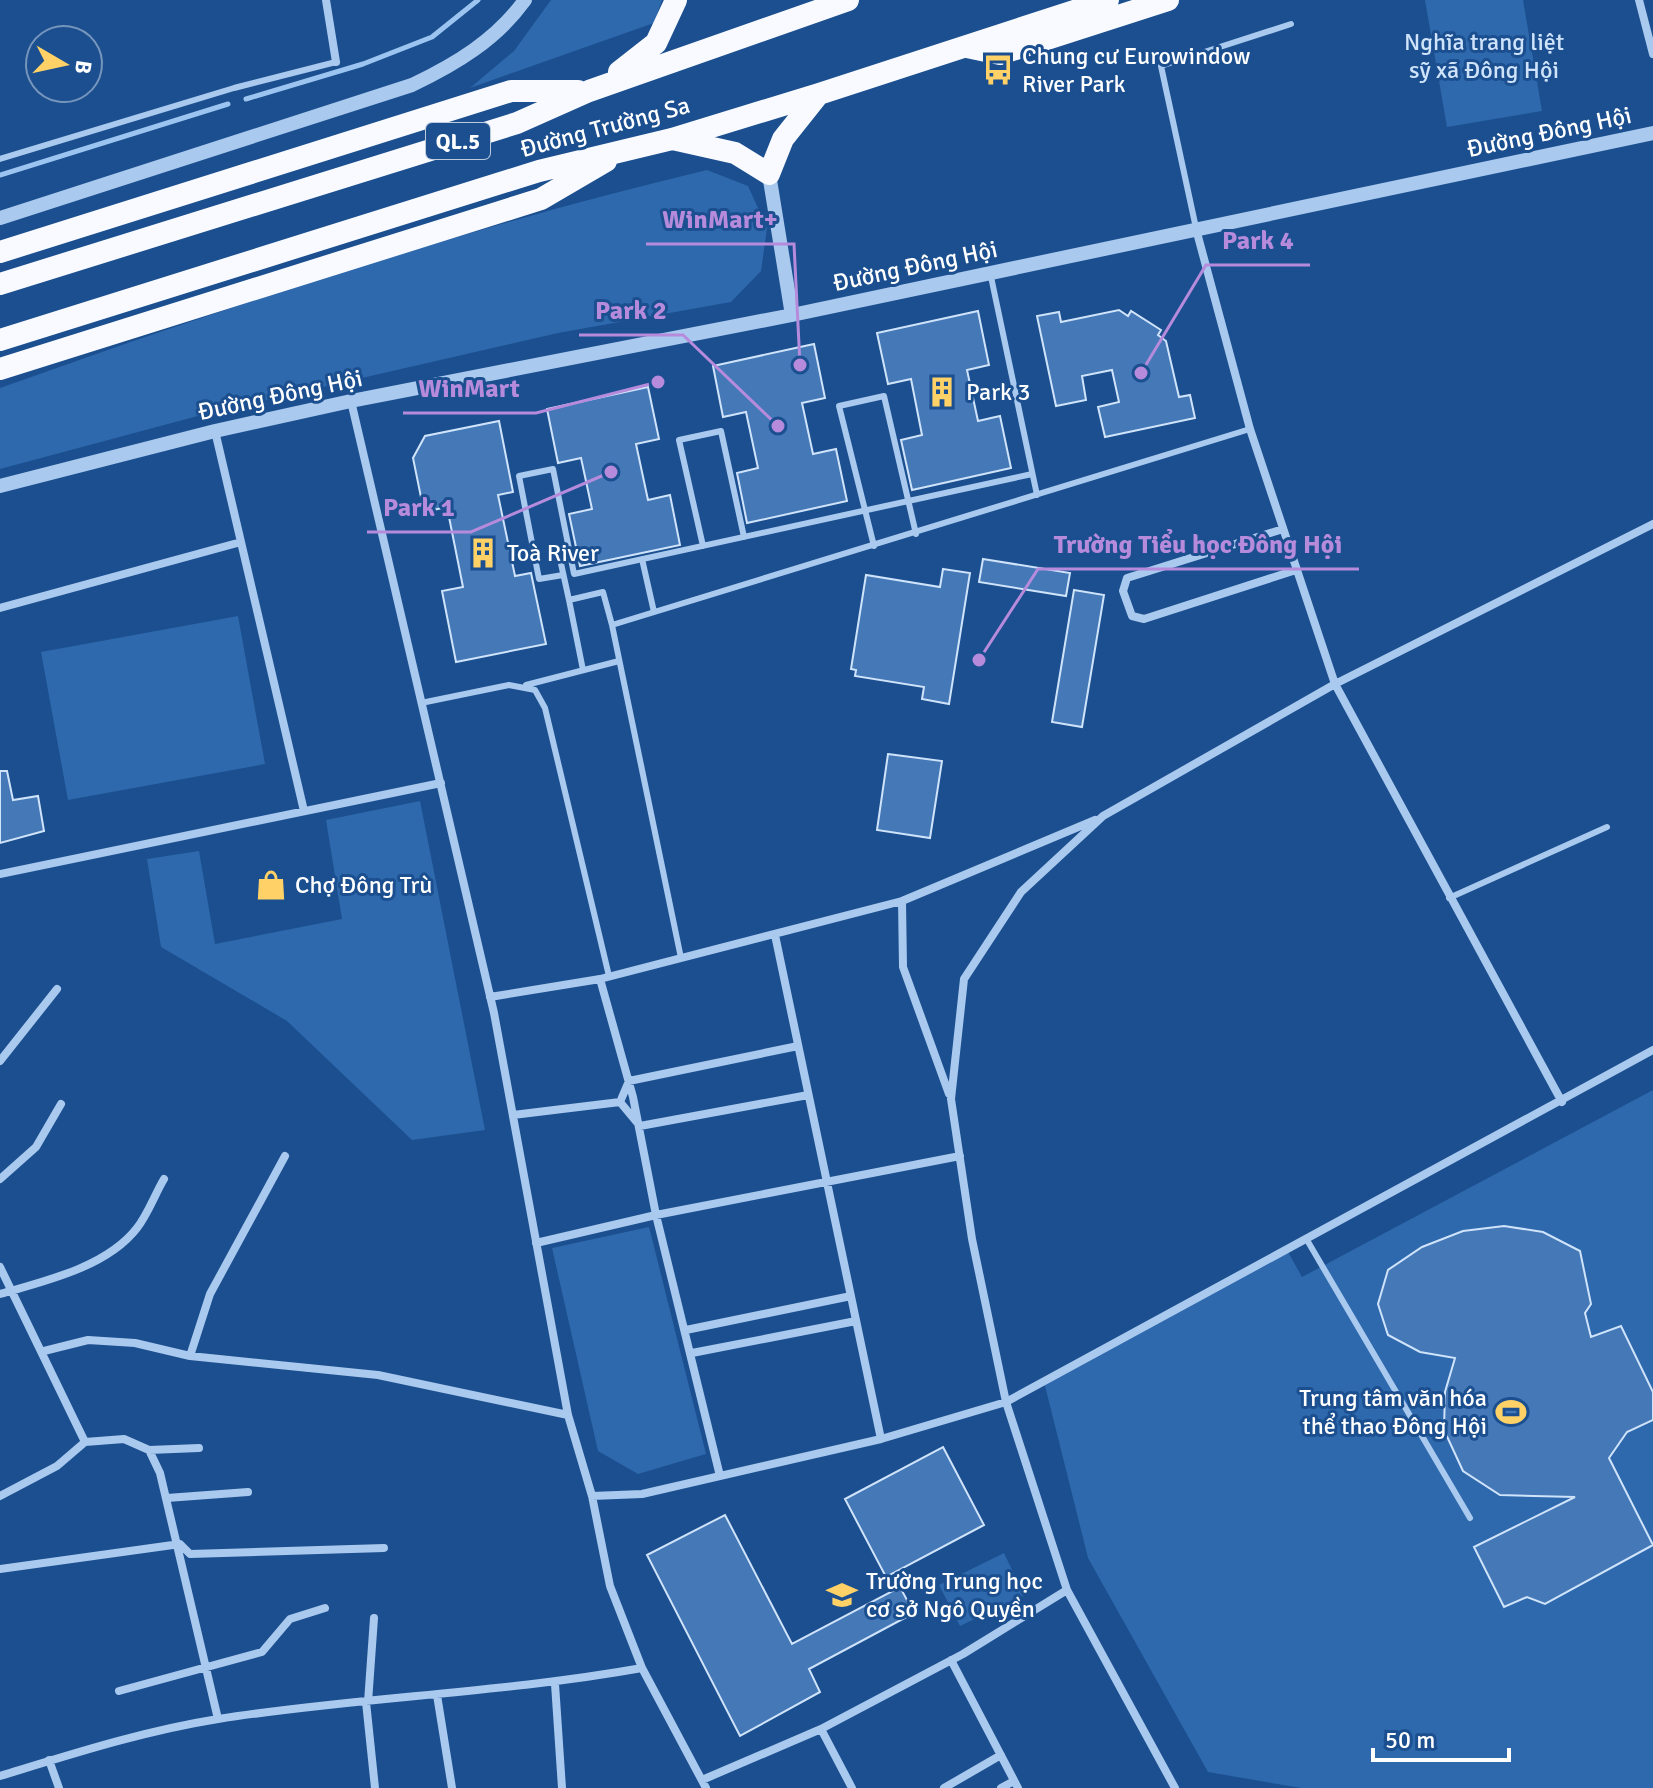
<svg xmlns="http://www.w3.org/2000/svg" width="1653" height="1788" font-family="Signika,sans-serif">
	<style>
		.green { fill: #2e69ad }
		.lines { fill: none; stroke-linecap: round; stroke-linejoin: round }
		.stream { stroke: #9cc4f0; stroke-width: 5 }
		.building { fill: #4478b7; stroke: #cfe3fa; stroke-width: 2 }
		.service { stroke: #a9c9ee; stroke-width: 6 }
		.minor { stroke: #a9c9ee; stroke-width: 8 }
		.tertiary { stroke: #a9c9ee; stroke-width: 14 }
		.trunk { stroke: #f8faff; stroke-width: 22 }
		.labels { text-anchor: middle; stroke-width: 6; stroke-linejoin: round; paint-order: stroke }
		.shield { fill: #1b4f8f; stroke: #bbcadd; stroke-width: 2 }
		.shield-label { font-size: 22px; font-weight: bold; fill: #fff }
		.park-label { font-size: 24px; fill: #cfe3fa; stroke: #1b4f8f }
		.poi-label { font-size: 24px; fill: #fff; stroke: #1b4f8f; text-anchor: start }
		.street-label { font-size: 24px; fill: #fff; stroke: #1b4f8f }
		.leader { fill: none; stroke: #b68bdc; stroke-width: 3 }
		.callout-dot { fill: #b68bdc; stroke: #1b4f8f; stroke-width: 3 }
		.callout-label { font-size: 26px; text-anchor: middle; font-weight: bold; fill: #b68bdc; stroke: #1b4f8f; stroke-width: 6; stroke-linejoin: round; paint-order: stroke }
	</style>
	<rect width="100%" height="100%" fill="#1b4f8f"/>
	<path class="green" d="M551,0H662L654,23L470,88L514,51Z
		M1425,0H1523L1542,111L1447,127Z
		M707,170L748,186L767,228L761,271L731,302L558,333L209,413L0,469V388C232,305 468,227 707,170Z
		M238,616L265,764L68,800L41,652Z
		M420,801L485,1130L412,1140L287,1021L161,947L147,859L199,851L215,944L342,919L326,820Z
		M1653,1090V1788H1301L1208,1772L1088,1558L1044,1382L1287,1250L1302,1277Z
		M649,1227L706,1454L638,1474L598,1451L552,1248Z
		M1004,1553L1024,1595L960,1626L939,1585Z"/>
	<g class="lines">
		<path class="stream" d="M246,99L363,64L432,37L478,0
			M0,175L228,104"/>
	</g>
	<path class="building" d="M1119,310L1128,316L1131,311L1161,330L1158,335L1166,341L1179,397L1190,395L1195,418L1105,437L1098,407L1119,402L1112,370L1082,376L1086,400L1056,406L1037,316L1059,312L1061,322Z
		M978,311L989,365L967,370L978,421L1000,416L1011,468L912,490L901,440L922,435L911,379L888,384L877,333Z
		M814,344L825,398L802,403L813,454L836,449L847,501L747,523L737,473L758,468L746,412L723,417L713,366Z
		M648,387L659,439L636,444L648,500L670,495L680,545L580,566L569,514L592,509L581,458L558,463L547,409Z
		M499,421L513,492L498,495L515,576L531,573L546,644L456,662L442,591L463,587L447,507L424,512L413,458L425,436Z
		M983,559L1070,573L1066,596L979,582Z
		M943,569L970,573L949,704L922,699L924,687L855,676L856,670L851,669L866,575L940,587Z
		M1074,590L1104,595L1082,727L1052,722Z
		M888,754L942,761L930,838L877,830Z
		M0,771H7L13,800L38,796L44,831L0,843Z
		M1504,1226L1543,1232L1580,1251L1591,1304L1585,1313L1591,1337L1621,1326L1653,1392V1420L1627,1432L1609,1458L1653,1545L1545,1604L1527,1597L1504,1607L1474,1547L1575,1497L1500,1495L1463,1471L1444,1430L1445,1392L1455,1358L1420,1352L1388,1335L1378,1304L1388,1270L1422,1247L1463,1231Z
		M943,1447L984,1525L886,1577L845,1499Z
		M725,1515L792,1644L900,1587L914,1613L809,1669L820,1692L740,1736L647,1555Z"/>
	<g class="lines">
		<path class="service" d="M0,159L234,88L336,62
			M1196,228L1161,66L1291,24
			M990,272L1037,495
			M703,546L679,440L721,431L744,537
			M874,546L839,406L884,396L916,534
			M560,559L569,600L603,592L612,625
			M642,559L654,612
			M563,575L539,579L519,476L553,469L574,574L1032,474
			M569,600L583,670
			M526,685L619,661
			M421,703L509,685L535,690L545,708L609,976
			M1449,898L1607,827
			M681,958L612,625L1250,429
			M1307,1240L1470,1518"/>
		<path class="minor" d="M326,0L336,62
			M1639,0L1653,54
			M1196,229L1250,429L1335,684L1562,1102
			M351,401L494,1013L568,1415L592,1496L610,1586L642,1668L706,1788
			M215,431L304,811
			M1283,529L1127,578L1123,591L1132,616L1144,619L1296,570
			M0,608L241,542
			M0,874L441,783
			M775,935L881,1439
			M600,979L633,1097L656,1215L720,1476
			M490,997L600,979L902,901
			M0,1061L57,989
			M949,1094L903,967L902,901L1095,820
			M620,1102L640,1126L808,1095
			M620,1102L629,1081L798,1046
			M513,1115L620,1102
			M0,1179L36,1147L61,1104
			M536,1243L656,1215L960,1156
			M0,1267L85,1442L57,1466L0,1496
			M0,1294C45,1281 107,1267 137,1228C148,1214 155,1194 164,1179
			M686,1330L851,1296
			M44,1351L88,1340L135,1343L190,1356L378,1375L568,1415
			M692,1353L856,1321
			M190,1356L210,1294L285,1156
			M85,1442L124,1439L149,1450L160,1473L218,1719
			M149,1450L199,1448
			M592,1496L642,1494L881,1439L1006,1402L1653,1050
			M167,1498L248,1492
			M0,1569L180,1544L190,1554L384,1548
			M951,1660L1018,1788
			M555,1684L562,1788
			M119,1691L262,1652L290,1619L325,1608
			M437,1695L452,1788
			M366,1702L375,1788
			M368,1702L374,1618
			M821,1729L852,1788
			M49,1760L59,1788
			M0,1776C72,1754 143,1731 218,1719C359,1697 502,1693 642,1668
			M702,1780L821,1729L963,1654L1067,1590
			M944,1788L1001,1755
			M1001,1788L1014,1781
			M1175,1788L1067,1590L1006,1402L972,1239L951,1099L964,979L1021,892L1103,816L1335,684L1653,524"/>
		<path class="tertiary" d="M769,174L792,315
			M0,218L412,85C456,64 496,40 525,0
			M0,486L215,431L351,401L792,315L1653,133"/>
		<path class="trunk" d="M967,47L1000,54L1168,0
			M619,72L656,43L676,0
			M677,140L735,153L769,174L783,139L818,95
			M0,252L511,91H578
			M0,284L517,123L589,91L848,0
			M0,340L539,171L672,139L819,94L1108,0
			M0,369L541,199L606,161"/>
	</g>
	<defs>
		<g id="bus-bare" transform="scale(2.4)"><path d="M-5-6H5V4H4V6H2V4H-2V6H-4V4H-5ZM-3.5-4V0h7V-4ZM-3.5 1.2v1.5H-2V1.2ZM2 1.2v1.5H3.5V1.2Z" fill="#ffd166" stroke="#1b4f8f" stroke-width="2.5" paint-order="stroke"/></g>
		<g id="building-bare" transform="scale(2.4)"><path d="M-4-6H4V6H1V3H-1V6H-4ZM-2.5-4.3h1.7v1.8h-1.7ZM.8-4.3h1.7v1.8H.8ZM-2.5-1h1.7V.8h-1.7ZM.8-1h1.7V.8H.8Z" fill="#ffd166" stroke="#1b4f8f" stroke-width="2.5" paint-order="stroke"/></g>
		<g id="shop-bare" transform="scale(2.4)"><path d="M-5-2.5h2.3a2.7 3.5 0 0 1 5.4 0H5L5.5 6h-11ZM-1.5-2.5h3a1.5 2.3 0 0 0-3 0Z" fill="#ffd166" stroke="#1b4f8f" stroke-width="2.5" paint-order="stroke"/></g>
		<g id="stadium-bare" transform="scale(2.4)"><path d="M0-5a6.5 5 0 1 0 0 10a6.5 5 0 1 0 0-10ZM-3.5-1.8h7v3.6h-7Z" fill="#ffd166" stroke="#1b4f8f" stroke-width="2.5" paint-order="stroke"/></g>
		<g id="school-bare" transform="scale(2.4)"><path d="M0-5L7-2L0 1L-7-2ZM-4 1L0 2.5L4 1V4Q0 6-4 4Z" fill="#ffd166" stroke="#1b4f8f" stroke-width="2.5" paint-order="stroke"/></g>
	</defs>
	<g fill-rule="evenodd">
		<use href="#bus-bare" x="998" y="70"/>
		<use href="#building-bare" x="942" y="392"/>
		<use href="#building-bare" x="483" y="553"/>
		<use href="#shop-bare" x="271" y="885"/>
		<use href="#stadium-bare" x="1511" y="1412"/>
		<use href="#school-bare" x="842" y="1595"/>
	</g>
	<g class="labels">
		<rect class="shield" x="426" y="123" width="64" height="36" rx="6"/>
		<g class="shield-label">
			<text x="458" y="149">QL.5</text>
		</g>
		<g class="park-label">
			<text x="1484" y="50">Nghĩa trang liệt<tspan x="1484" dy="28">sỹ xã Đông Hội</tspan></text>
		</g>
		<g class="poi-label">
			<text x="1022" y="64">Chung cư Eurowindow<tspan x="1022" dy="28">River Park</tspan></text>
			<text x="966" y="400">Park 3</text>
			<text x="507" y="561">Toà River</text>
			<text x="295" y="893">Chợ Đông Trù</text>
			<text x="1487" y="1406" text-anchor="end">Trung tâm văn hóa<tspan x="1487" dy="28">thể thao Đông Hội</tspan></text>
			<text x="866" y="1589">Trường Trung học<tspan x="866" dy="28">cơ sở Ngô Quyền</tspan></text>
		</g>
		<g class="street-label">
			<text transform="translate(605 127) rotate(-15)" y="8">Đường Trường Sa</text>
			<text transform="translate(1549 132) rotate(-12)" y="8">Đường Đông Hội</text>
			<text transform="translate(915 266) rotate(-12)" y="8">Đường Đông Hội</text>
			<text transform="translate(280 395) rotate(-12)" y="8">Đường Đông Hội</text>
		</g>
	</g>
	<path class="leader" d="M800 365L794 244H646M1141 373L1206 265H1310M778 426L683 335H579M658 382L536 413H403M611 472L471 532H367M979 660L1038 569H1359"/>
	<g class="callout-dot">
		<circle cx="800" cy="365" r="8"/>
		<circle cx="1141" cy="373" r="8"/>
		<circle cx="778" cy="426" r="8"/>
		<circle cx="658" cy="382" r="8"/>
		<circle cx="611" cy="472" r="8"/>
		<circle cx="979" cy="660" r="8"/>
	</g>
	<g class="callout-label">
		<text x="720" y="228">WinMart+</text>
		<text x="1258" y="249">Park 4</text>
		<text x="631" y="319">Park 2</text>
		<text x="469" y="397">WinMart</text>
		<text x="419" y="516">Park 1</text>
		<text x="1198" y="553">Trường Tiểu học Đông Hội</text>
	</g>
	<g transform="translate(64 64) rotate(99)"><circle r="38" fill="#1b4f8f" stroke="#7695bc" stroke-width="2"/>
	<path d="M0-6L14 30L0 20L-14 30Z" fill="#ffd166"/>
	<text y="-12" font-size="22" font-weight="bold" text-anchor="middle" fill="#ffffff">B</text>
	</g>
	<path d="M1373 1748v12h136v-12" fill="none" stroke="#ffffff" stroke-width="4"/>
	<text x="1385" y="1748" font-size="24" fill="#ffffff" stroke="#1b4f8f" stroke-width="6" paint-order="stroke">50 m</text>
</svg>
